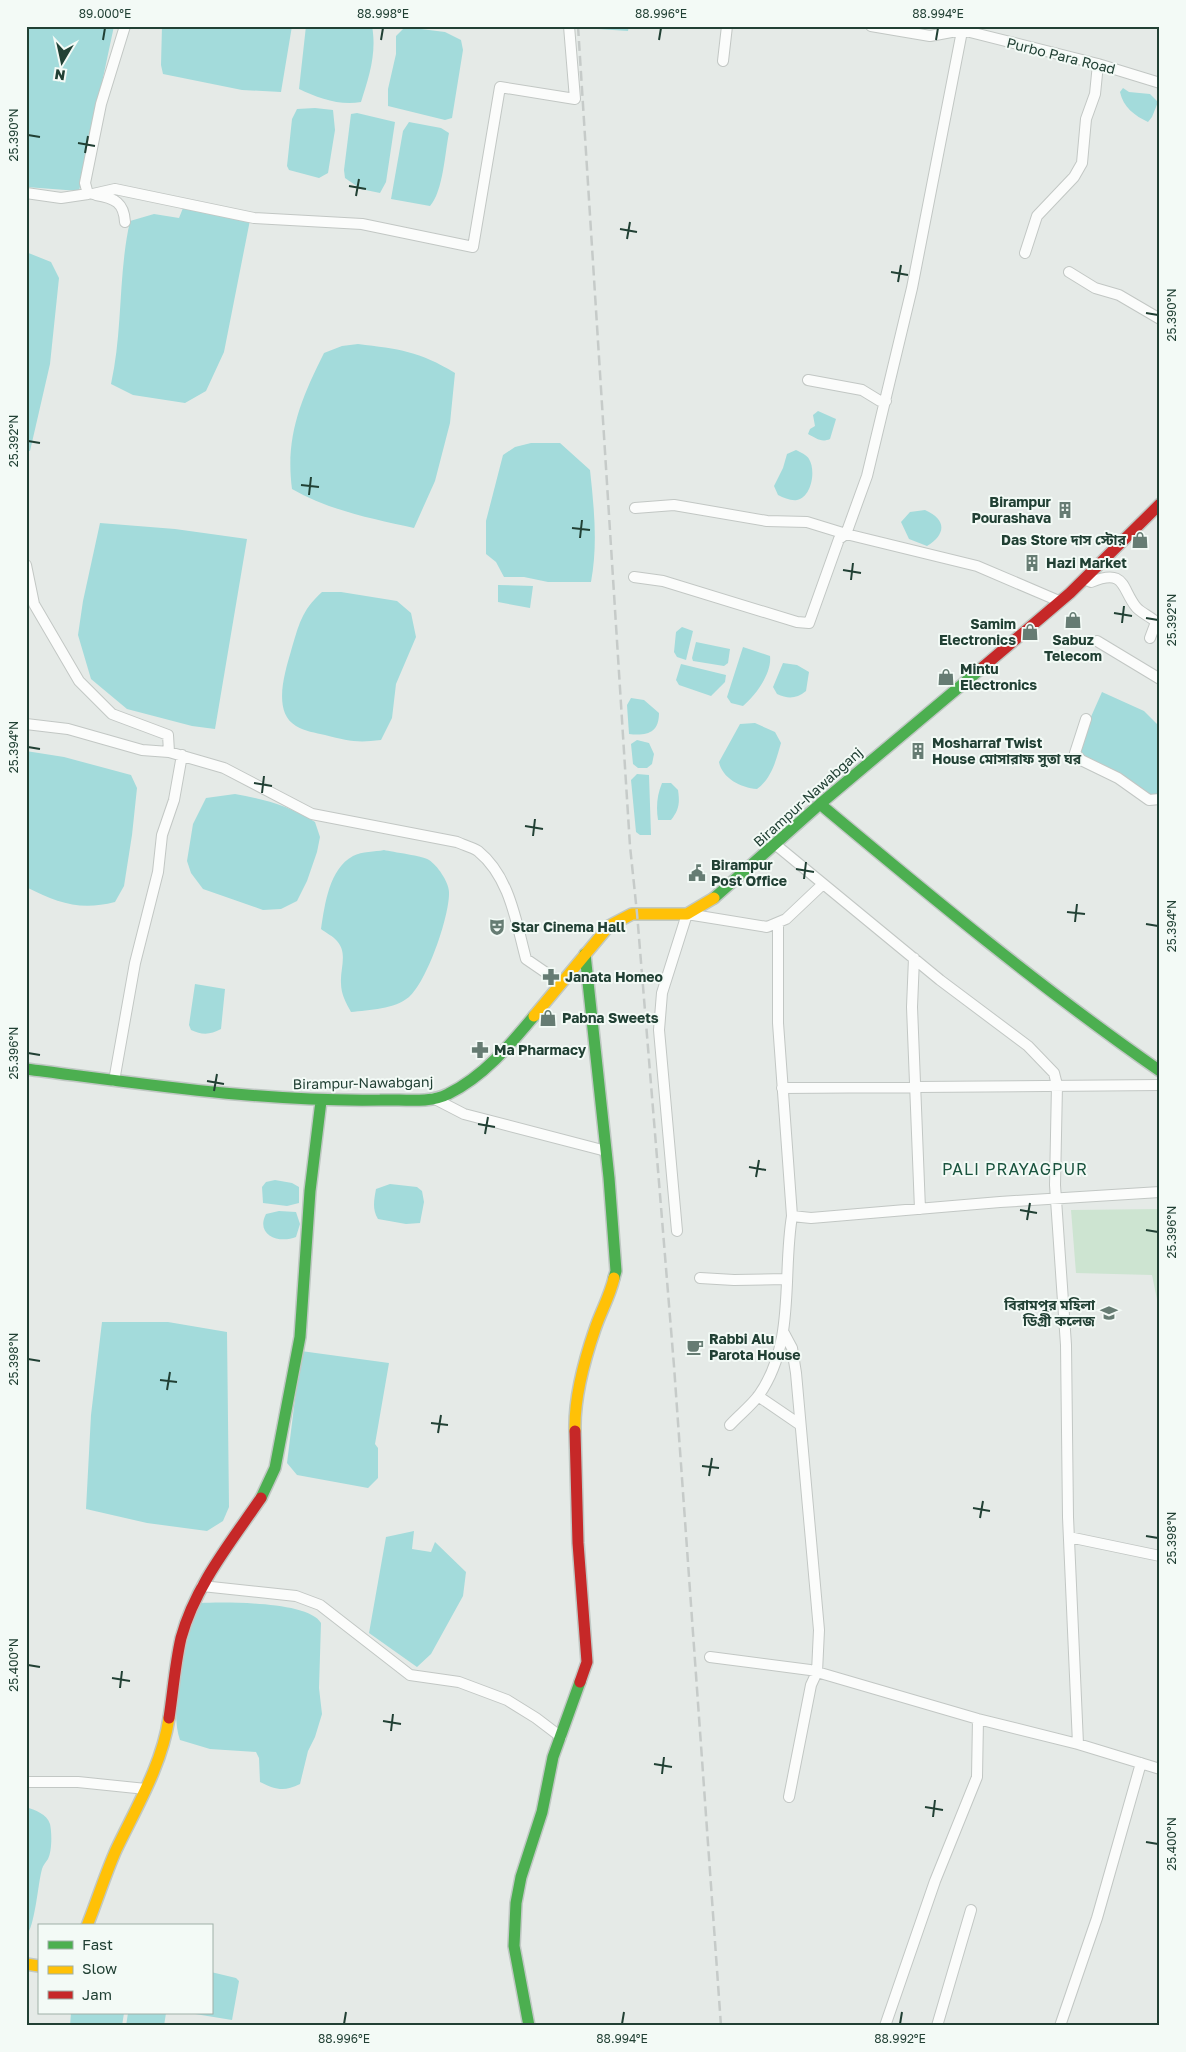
<svg xmlns="http://www.w3.org/2000/svg" width="1186" height="2052" font-family="'Golos Text','Noto Sans Bengali',sans-serif">
	<style>
		.green { fill: #cde4d1 }
		.water { fill: #a3dbdb }
		.lines { fill: none; stroke-linecap: round; stroke-linejoin: round }
		.street-casing { stroke: #c2c7c4; stroke-width: 12 }
		.fast-casing { stroke: #c0c8c4; stroke-width: 14 }
		.slow-casing { stroke: #c0c8c4; stroke-width: 14 }
		.jam-casing { stroke: #c0c8c4; stroke-width: 14 }
		.street { stroke: #fbfcfb; stroke-width: 10 }
		.fast { stroke: #4caf50; stroke-width: 11 }
		.slow { stroke: #ffc107; stroke-width: 11 }
		.jam { stroke: #c62828; stroke-width: 11 }
		.rail { stroke: #c6cbc9; stroke-width: 2.5; stroke-dasharray: 10 5; stroke-linecap: butt }
		.ticks { fill: none; stroke: #214034; stroke-width: 2 }
		.labels { text-anchor: middle; stroke-width: 4; stroke-linejoin: round; paint-order: stroke }
		.street-label { font-size: 14px; fill: #214034; stroke: #f3faf6 }
		.poi-label { font-size: 14px; font-weight: bold; fill: #214034; stroke: #f3faf6; text-anchor: start }
		.quarter-label { font-size: 16px; letter-spacing: 1px; fill: #1b543f; stroke: #f3faf6 }
		.neatline { fill: none; stroke: #214034; stroke-width: 2 }
		.ticks-label { font-size: 12px; text-anchor: middle; fill: #214034 }
	</style>
	<rect width="100%" height="100%" fill="#e5eae7"/>
	<path class="green" d="M1160,1209V1314L1152,1275L1076,1273L1071,1210Z"/>
	<path class="water" d="M26,26H114L79,191L26,187Z
		M162,26H292L281,92L242,90L163,74L161,65Z
		M306,26H372C377,53 369,77 361,102C340,106 318,98 299,89Z
		M583,26H629L628,31L583,28Z
		M405,27L445,32L461,40L463,50L452,118L445,120L388,106V89L396,54V36Z
		M1123,88L1129,92L1150,94L1158,102L1152,117L1148,122C1135,116 1123,107 1120,92Z
		M315,108L333,110L335,130L328,173L319,178L289,170L287,166L292,119L297,109Z
		M357,113L395,122L386,182L380,193L361,189L345,178L344,170L351,114Z
		M409,122L441,128L449,133C445,152 443,192 430,206L391,199L403,131Z
		M183,208L250,220L224,352L206,391L185,403L133,395L111,384C123,331 118,274 130,221L154,214L179,218Z
		M26,252L51,262L59,278L50,364L30,451H26Z
		M358,344C399,349 419,351 455,373L450,423L435,481L414,528C373,519 328,510 292,489C285,437 301,399 324,353L342,346Z
		M818,411L836,419L830,439C821,443 816,438 808,434L810,429L815,426L813,415Z
		M531,443H560L590,470C594,507 598,545 591,582H548L524,577H504L496,562L486,554V521L503,455L515,447Z
		M796,450C800,452 807,455 809,459C816,470 812,497 797,500C791,501 784,498 778,495L774,486L783,468L787,454Z
		M925,510C948,520 945,535 927,546L909,539L901,522L910,512Z
		M100,523L175,529L247,539L215,729L192,726L127,709L91,679L78,635L83,601Z
		M498,585L533,586L530,608L498,602Z
		M322,592H341L397,601L411,613L416,637L396,684L392,718L381,740C357,743 348,741 325,735C316,733 304,731 296,726C272,712 285,672 291,651C299,625 301,611 322,592Z
		M682,627L693,631L686,660L677,657L674,652L676,632Z
		M696,642L730,649L728,663L724,666L693,661L692,658Z
		M743,647L770,656C772,673 756,695 743,706L731,703L727,697Z
		M783,663L797,665L809,672L806,691C796,699 788,699 777,694L773,687Z
		M681,664L726,675L725,682L711,696L679,685L676,680Z
		M1102,692L1144,711L1160,727V791L1155,799L1079,756L1082,737Z
		M631,698L644,700L659,713C659,733 647,736 629,734L627,705Z
		M755,723L775,732L781,743C776,760 772,778 757,789C741,788 722,778 719,762L740,724Z
		M637,740L649,743L654,754L652,764L647,768H638L633,764L631,744Z
		M26,751L64,757L131,775L137,788L132,835L124,886L115,902C80,911 58,903 26,887Z
		M637,774L649,775L651,835H640L636,832L631,780Z
		M662,783H671L678,790C680,803 679,810 671,820H658C656,807 657,795 662,783Z
		M235,794C264,799 290,806 315,822L320,837L317,852L307,881L297,901L281,909L263,910L203,889L191,873L187,861L193,824L206,798Z
		M384,850C392,852 424,856 429,860C437,865 449,882 449,892C450,915 427,982 409,997C395,1009 369,1010 351,1012C346,1003 341,994 341,983C340,969 348,953 337,941C333,936 326,933 321,929C325,904 329,869 353,856C362,851 375,852 384,850Z
		M195,984L225,989L221,1029C210,1035 202,1035 191,1030L189,1025Z
		M275,1180L292,1183L299,1187V1203L287,1206L263,1203L262,1187L266,1182Z
		M390,1184L417,1187L422,1191L424,1202L420,1223L406,1224L378,1219C372,1209 374,1200 376,1189Z
		M279,1211L296,1212L300,1224L296,1237C279,1244 255,1235 266,1214Z
		M102,1322H168L227,1332L229,1507L223,1521L207,1531L147,1523L86,1509L91,1415Z
		M301,1351L389,1363L375,1444L378,1448V1478L368,1488L297,1475L287,1463Z
		M414,1531L412,1549L431,1552L435,1542L466,1572L463,1596L431,1654L417,1667L369,1633L386,1537Z
		M200,1603C225,1602 309,1601 321,1623L319,1688L322,1714L315,1737L308,1751L300,1784C284,1792 276,1790 260,1782L259,1758L256,1752L210,1749L180,1740C168,1707 186,1635 200,1603Z
		M26,1807C35,1810 47,1814 50,1824C52,1833 52,1851 48,1859C46,1862 43,1865 42,1869C38,1883 35,1927 26,1936Z
		M211,1972L236,1978L239,1981L232,2020L189,2013H211Z
		M71,2013H124L122,2026H70Z
		M128,2013H166L164,2026H126Z"/>
	<g class="lines">
		<g class="street-casing">
			<path id="street" d="M871,26L930,36L962,30L1098,64L1160,83
				M963,26L912,288L867,476L846,534L977,566L1059,601
				M723,61L727,26
				M26,193L61,198L88,194L85,183L101,104L125,26
				M93,194L115,189L254,218L362,224L473,247L500,87L575,99L569,26
				M96,195C115,198 124,203 125,222
				M1025,253L1037,216L1074,177L1082,163L1086,119L1095,94L1098,64
				M1069,272L1095,288L1119,295L1160,319
				M808,380L862,390L880,401H886
				M635,508L674,505L767,521L807,522L846,534
				M26,565L34,604L79,681L112,714L168,735L169,752
				M634,577L663,581L797,622L809,623L839,539L846,534
				M1084,579L1091,582C1126,568 1121,588 1136,607C1141,613 1150,616 1156,622L1150,638
				M1097,641L1160,679
				M1086,719L1075,753L1081,760L1118,778L1149,800L1160,799
				M26,724L68,729L142,750L169,752L224,768L312,814L457,842C463,845 472,847 478,851C510,877 516,922 526,959L561,983
				M776,845L940,980L1028,1046L1054,1073L1057,1085L1055,1185L1066,1345L1068,1517L1078,1744
				M914,958L912,1007L920,1209
				M114,1081L135,963L158,872L162,835L174,800L182,755
				M782,1088L1160,1085
				M433,1098L464,1114L606,1151
				M792,1216L811,1218L1000,1202L1160,1192
				M677,1231L659,1030L662,993L687,914L767,927L786,919L823,884
				M700,1278L734,1280L786,1279
				M784,1333L792,1348L796,1373L819,1630L817,1672L811,1685L789,1797
				M758,1396L799,1424
				M730,1425C739,1415 751,1406 759,1395C796,1342 782,1276 792,1216L778,1023V924
				M1069,1537L1160,1556
				M202,1586L296,1596L320,1605L410,1675L459,1682L507,1700L536,1718L561,1737
				M710,1657L810,1670L978,1719L1078,1744L1160,1769
				M26,1782H78L146,1789
				M885,2026L935,1881L977,1777L978,1719
				M937,2026L971,1910
				M1060,2026L1097,1918L1141,1763"/>
		</g>
		<g class="fast-casing">
			<path id="fast" d="M820,804C930,896 1042,989 1160,1071
				M714,898L820,804L983,667
				M585,954L609,1178L616,1271L614,1278
				M26,1069C144,1084 261,1102 380,1100C401,1099 429,1104 448,1094C483,1077 510,1045 534,1016
				M261,1498L275,1468L300,1337L310,1191L321,1101
				M529,2026L514,1946L516,1903L521,1877L542,1812L553,1757L580,1682"/>
		</g>
		<g class="slow-casing">
			<path id="slow" d="M534,1016L609,926L632,914H687L714,898
				M575,1431C574,1397 584,1361 595,1329C601,1311 610,1296 614,1278
				M87,1926C97,1901 105,1875 116,1850C136,1808 162,1765 169,1718
				M26,1964L39,1966"/>
		</g>
		<g class="jam-casing">
			<path id="jam" d="M983,667L1070,593L1160,504
				M575,1431L578,1543L587,1662L580,1682
				M169,1718C173,1692 175,1664 181,1638C195,1586 231,1542 261,1498"/>
		</g>
		<use href="#street" class="street"/>
		<use href="#fast" class="fast"/>
		<use href="#slow" class="slow"/>
		<use href="#jam" class="jam"/>
		<path class="rail" d="M578,26L630,846L637,913L674,1366L721,2026"/>
	</g>
	<path class="ticks" d="M103,40L105,28M381,40L383,28M659,40L661,28M936,40L938,28M28,135L40,137M78,143L95,146M85,153L88,136M349,186L366,189M356,196L359,179M620,229L637,232M627,239L630,222M891,272L908,275M898,282L901,265M1146,313L1158,315M28,441L40,443M301,485L319,487M309,495L311,477M572,528L590,530M580,538L582,520M843,570L861,573M851,580L853,563M1114,613L1132,616M1146,618L1158,620M1122,623L1124,606M28,747L40,749M254,783L272,786M262,793L264,776M525,826L543,829M533,836L535,819M796,869L814,872M804,879L806,862M1067,912L1085,914M1075,922L1077,904M1146,924L1158,926M28,1053L40,1055M207,1081L224,1084M214,1091L217,1074M478,1124L495,1127M485,1134L488,1117M749,1167L766,1170M756,1177L759,1160M1020,1210L1037,1213M1027,1220L1030,1203M1146,1230L1158,1232M28,1359L40,1361M160,1380L177,1382M167,1390L170,1372M431,1423L448,1425M438,1433L441,1415M702,1466L719,1468M709,1476L712,1458M973,1508L990,1511M980,1518L983,1501M1146,1536L1158,1538M28,1665L40,1667M112,1678L130,1681M120,1688L122,1671M383,1721L401,1724M391,1731L393,1714M654,1764L672,1767M662,1774L664,1757M925,1807L943,1810M933,1817L935,1800M1146,1842L1158,1844M344,2024L346,2012M622,2024L624,2012M900,2024L902,2012"/>
	<defs>
		<g id="building-bare" transform="scale(1.35)"><path d="M-4-6H4V6H1V3H-1V6H-4ZM-2.5-4.3h1.7v1.8h-1.7ZM.8-4.3h1.7v1.8H.8ZM-2.5-1h1.7V.8h-1.7ZM.8-1h1.7V.8H.8Z" fill="#667c73" stroke="#f3faf6" stroke-width="2.5" paint-order="stroke"/></g>
		<g id="shop-bare" transform="scale(1.35)"><path d="M-5-2.5h2.3a2.7 3.5 0 0 1 5.4 0H5L5.5 6h-11ZM-1.5-2.5h3a1.5 2.3 0 0 0-3 0Z" fill="#667c73" stroke="#f3faf6" stroke-width="2.5" paint-order="stroke"/></g>
		<g id="civic-bare" transform="scale(1.35)"><path d="M-.6-6.5H3V-4.5H.6V-3L4-1V1h2V6H-6V1h2V-1L-.6-3ZM-1.2 2.5V6h2.4V2.5Z" fill="#667c73" stroke="#f3faf6" stroke-width="2.5" paint-order="stroke"/></g>
		<g id="theatre-bare" transform="scale(1.35)"><path d="M-5-5.5Q0-4 5-5.5V0Q5 5 0 6Q-5 5-5 0ZM-3.3-2.5H-1v1.5H-3.3ZM1-2.5H3.3v1.5H1ZM-2.8 1Q0 5.5 2.8 1Z" fill="#667c73" stroke="#f3faf6" stroke-width="2.5" paint-order="stroke"/></g>
		<g id="pharmacy-bare" transform="scale(1.35)"><path d="M-2-6h4v4h4v4h-4v4h-4v-4h-4v-4h4Z" fill="#667c73" stroke="#f3faf6" stroke-width="2.5" paint-order="stroke"/></g>
		<g id="university-bare" transform="scale(1.35)"><path d="M0-5L7-2L0 1L-7-2ZM-4 1L0 2.5L4 1V4Q0 6-4 4Z" fill="#667c73" stroke="#f3faf6" stroke-width="2.5" paint-order="stroke"/></g>
		<g id="cafe-bare" transform="scale(1.35)"><path d="M-5.5-4.5H6V0H3Q3 3.5 0 3.5H-2.5Q-5.5 3.5-5.5 0ZM3-3.2v2h1.7v-2ZM-6 4.5H4V6H-6Z" fill="#667c73" stroke="#f3faf6" stroke-width="2.5" paint-order="stroke"/></g>
	</defs>
	<g fill-rule="evenodd">
		<use href="#building-bare" x="1065" y="510"/>
		<use href="#shop-bare" x="1140" y="540"/>
		<use href="#building-bare" x="1032" y="563"/>
		<use href="#shop-bare" x="1073" y="620"/>
		<use href="#shop-bare" x="1030" y="632"/>
		<use href="#shop-bare" x="946" y="677"/>
		<use href="#building-bare" x="918" y="751"/>
		<use href="#civic-bare" x="697" y="873"/>
		<use href="#theatre-bare" x="497" y="927"/>
		<use href="#pharmacy-bare" x="551" y="977"/>
		<use href="#shop-bare" x="548" y="1018"/>
		<use href="#pharmacy-bare" x="480" y="1050"/>
		<use href="#university-bare" x="1109" y="1313"/>
		<use href="#cafe-bare" x="695" y="1347"/>
	</g>
	<g class="labels">
		<g class="street-label">
			<text transform="translate(1061 56) rotate(14)" y="5">Purbo Para Road</text>
			<text transform="translate(808 797) rotate(-42)" y="5">Birampur-Nawabganj</text>
			<text transform="translate(363 1083) rotate(-1)" y="5">Birampur-Nawabganj</text>
		</g>
		<g class="poi-label">
			<text x="1051" y="507" text-anchor="end">Birampur<tspan x="1051" dy="16">Pourashava</tspan></text>
			<text x="1126" y="545" text-anchor="end">Das Store দাস স্টোর</text>
			<text x="1046" y="568">Hazi Market</text>
			<text x="1016" y="629" text-anchor="end">Samim<tspan x="1016" dy="16">Electronics</tspan></text>
			<text x="1073" y="645" text-anchor="middle">Sabuz<tspan x="1073" dy="16">Telecom</tspan></text>
			<text x="960" y="674">Mintu<tspan x="960" dy="16">Electronics</tspan></text>
			<text x="932" y="748">Mosharraf Twist<tspan x="932" dy="16">House মোসারাফ সুতা ঘর</tspan></text>
			<text x="711" y="870">Birampur<tspan x="711" dy="16">Post Office</tspan></text>
			<text x="511" y="932">Star Cinema Hall</text>
			<text x="565" y="982">Janata Homeo</text>
			<text x="562" y="1023">Pabna Sweets</text>
			<text x="494" y="1055">Ma Pharmacy</text>
			<text x="1095" y="1310" text-anchor="end">বিরামপুর মহিলা<tspan x="1095" dy="16">ডিগ্রী কলেজ</tspan></text>
			<text x="709" y="1344">Rabbi Alu<tspan x="709" dy="16">Parota House</tspan></text>
		</g>
		<g class="quarter-label">
			<text x="1015" y="1175">PALI PRAYAGPUR</text>
		</g>
	</g>
	<rect width="1186" height="2052" fill="none" stroke="#f3faf6" stroke-width="55"/>
	<rect x="38" y="1924" width="175" height="90" fill="#f3faf6" stroke="#9fb0a8"/>
	<rect x="48" y="1941" width="25" height="8" fill="#4caf50" stroke="#9fb0a8"/>
	<text x="82" y="1950" font-size="15" fill="#214034">Fast</text>
	<rect x="48" y="1966" width="25" height="8" fill="#ffc107" stroke="#9fb0a8"/>
	<text x="82" y="1974" font-size="15" fill="#214034">Slow</text>
	<rect x="48" y="1991" width="25" height="8" fill="#c62828" stroke="#9fb0a8"/>
	<text x="82" y="2000" font-size="15" fill="#214034">Jam</text>
	<g transform="translate(62 62) rotate(189)" stroke="#f3faf6" stroke-width="4" paint-order="stroke">
	<path d="M0-4L9 19L0 12L-9 19Z" fill="#214034"/>
	<text y="-8" font-size="14" font-weight="bold" text-anchor="middle" fill="#214034">N</text>
	</g>
	<rect x="28" y="28" width="1130" height="1996" class="neatline"/>
	<g class="ticks-label">
		<text x="105" y="18">89.000°E</text>
		<text x="383" y="18">88.998°E</text>
		<text x="661" y="18">88.996°E</text>
		<text x="938" y="18">88.994°E</text>
		<text transform="translate(14 135) rotate(-90)" y="4">25.390°N</text>
		<text transform="translate(1172 315) rotate(-90)" y="4">25.390°N</text>
		<text transform="translate(14 441) rotate(-90)" y="4">25.392°N</text>
		<text transform="translate(1172 620) rotate(-90)" y="4">25.392°N</text>
		<text transform="translate(14 747) rotate(-90)" y="4">25.394°N</text>
		<text transform="translate(1172 926) rotate(-90)" y="4">25.394°N</text>
		<text transform="translate(14 1053) rotate(-90)" y="4">25.396°N</text>
		<text transform="translate(1172 1232) rotate(-90)" y="4">25.396°N</text>
		<text transform="translate(14 1359) rotate(-90)" y="4">25.398°N</text>
		<text transform="translate(1172 1538) rotate(-90)" y="4">25.398°N</text>
		<text transform="translate(14 1665) rotate(-90)" y="4">25.400°N</text>
		<text transform="translate(1172 1844) rotate(-90)" y="4">25.400°N</text>
		<text x="344" y="2043">88.996°E</text>
		<text x="622" y="2043">88.994°E</text>
		<text x="900" y="2043">88.992°E</text>
	</g>
</svg>
